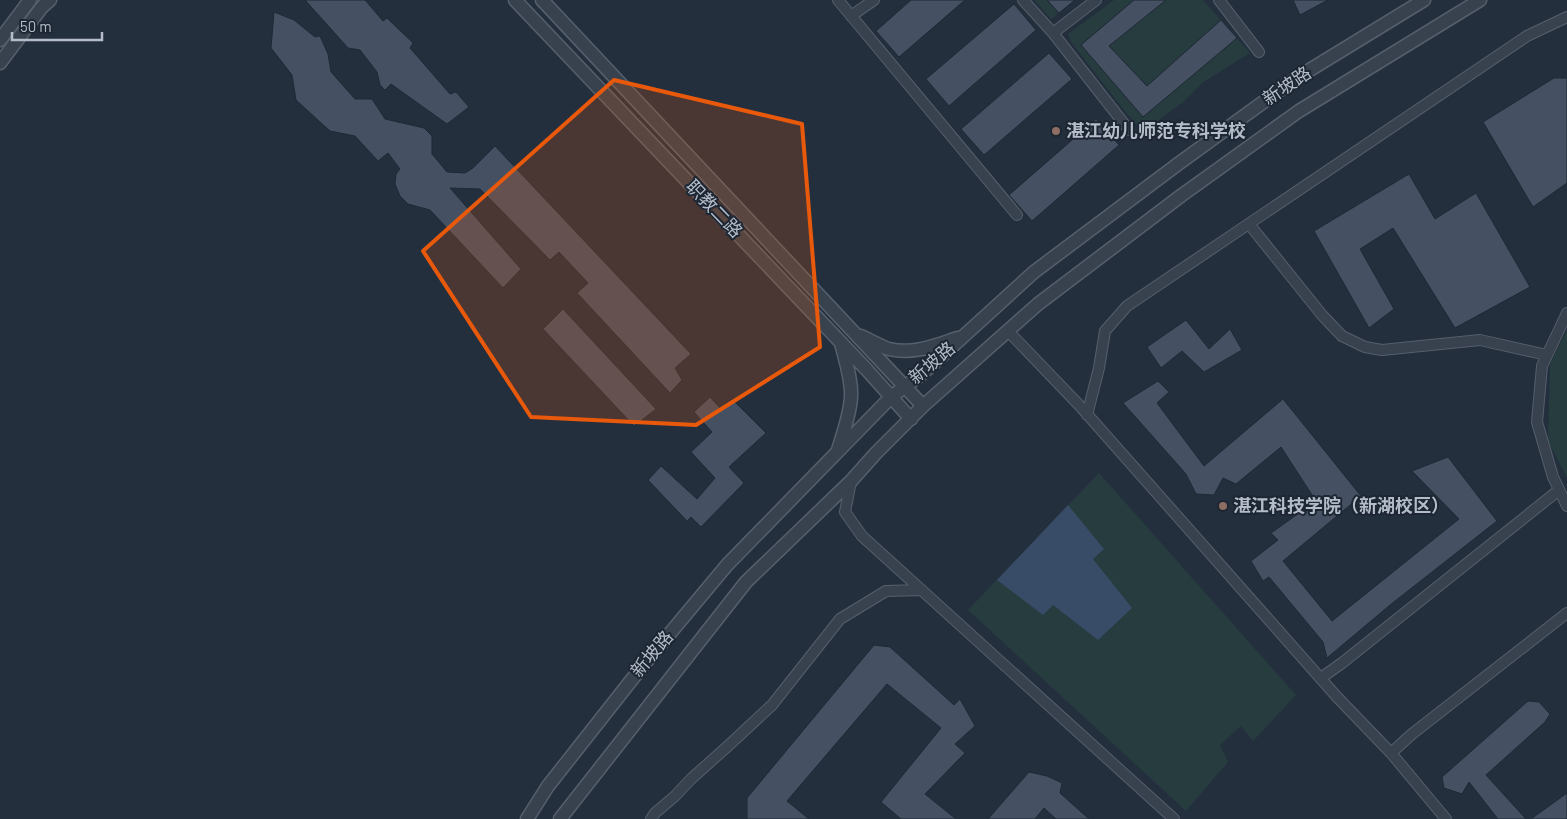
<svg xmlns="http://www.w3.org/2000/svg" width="1567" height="819" font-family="Barlow,'Noto Sans SC',sans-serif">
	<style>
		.green { fill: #263c3f }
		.water { fill: #394c67 }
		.building { fill: #455162; stroke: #1f2835 }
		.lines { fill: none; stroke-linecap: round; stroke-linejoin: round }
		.minor-casing { stroke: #565f6c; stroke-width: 12 }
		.tertiary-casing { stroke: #565f6c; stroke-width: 15 }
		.minor { stroke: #38414e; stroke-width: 10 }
		.tertiary { stroke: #38414e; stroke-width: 12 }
		.marked { fill: #e8590c; fill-opacity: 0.2; stroke: #e8590c; stroke-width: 4; stroke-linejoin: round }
		.education-dot { fill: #8d6e63; stroke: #1d2633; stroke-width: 2 }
		.labels { text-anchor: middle; stroke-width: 4; stroke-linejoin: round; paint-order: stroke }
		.street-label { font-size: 18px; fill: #b4bcc9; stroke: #1d2633 }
		.poi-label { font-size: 18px; font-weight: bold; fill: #b4bcc9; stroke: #1d2633; text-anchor: start }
	</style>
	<rect width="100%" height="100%" fill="#242f3e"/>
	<path class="green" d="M1034,0H1074L1051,19Z
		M1114,0H1203L1250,53L1202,83L1183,102L1143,131L1127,114L1071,42L1068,34Z
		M1567,330V478L1548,441L1550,364Z
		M1099,473L1296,695L1253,741L1241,726L1220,745L1228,762L1186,811L968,610Z"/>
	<path class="water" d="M1068,505L1104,549L1093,559L1132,608L1098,640L1053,605L1043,615L997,580Z"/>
	<path class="building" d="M305,0H365L383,21L387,18L413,43L410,48L450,94L456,92L469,107L447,124L391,84L385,90L380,85L377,72L360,50L348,48Z
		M911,0H965L899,57L876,31Z
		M1047,0H1075L1059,13Z
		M1134,0H1166L1109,46L1147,86L1221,20L1237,38L1143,117L1081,45Z
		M1293,0H1328L1300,15Z
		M1014,4L1036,30L949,106L926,79Z
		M274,12L294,20L315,37L320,36L328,54L331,72L355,99H372L385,119L424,128L432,136V154L447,172L465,173L473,168L495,146L691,354L675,368L682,380L670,393L577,293L588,283L559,252L550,260L480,189L450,188L521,269L503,288L430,210L408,204L400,196L395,184L396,174L400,169L388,153L378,161L355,136L330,131L296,100L292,75L271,48Z
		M1049,53L1072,79L984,155L961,129Z
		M1554,78H1567V183L1533,207L1483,122Z
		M1096,119L1119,145L1032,221L1009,195Z
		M1409,174L1435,219L1476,193L1530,287L1455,328L1393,228L1360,249L1394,309L1369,328L1314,231Z
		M563,309L656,409L634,426L543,329Z
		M1186,320L1209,349L1230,329L1242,350L1204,372L1182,351L1161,368L1147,347Z
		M1158,381L1169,392L1157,403L1204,466L1283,399L1361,496L1283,561L1332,621L1459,519L1412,471L1448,457L1497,521L1390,605L1327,658L1323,642L1269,577L1263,581L1251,561L1278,540L1271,533L1316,501L1281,447L1236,484L1223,478L1214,495L1196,494L1186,474L1123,403Z
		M710,397L721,409L732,399L766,433L729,467L744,483L701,527L691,517L687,521L648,480L661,466L697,499L715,478L691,452L712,432L694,412Z
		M874,645L890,647L954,705L960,699L975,726L955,744L965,753L925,794L956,819H901L881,802L941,728L887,684L787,801L809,819H747V798Z
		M1528,701L1539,702L1550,714L1545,722L1486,775L1526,819H1498L1469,782L1462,794L1444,788L1442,777Z
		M1029,772L1047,776L1062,783L1060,793L1089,819H1056L1044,808L1035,819H988Z
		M1567,793V819H1531Z"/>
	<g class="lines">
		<g class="minor-casing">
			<path id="minor" d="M838,0L1017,215
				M1023,0L1053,33L1129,130
				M1219,0L1259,52
				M851,16L874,0
				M1053,33L1096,0
				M1249,224L1322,315L1342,336L1365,347L1382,350L1480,340L1547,355
				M1567,313L1542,366L1537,422L1553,477L1567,506
				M1008,331L1079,405L1337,697L1391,753L1446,819
				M1087,415L1099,368L1105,331L1127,306L1527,36L1567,17
				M851,481L845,512L862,536L1174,819
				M1321,678L1342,663L1559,490
				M1391,753L1412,734L1567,613
				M651,819L655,813L675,796L691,779L729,745L772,705L840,619L886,591L922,590"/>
		</g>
		<g class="tertiary-casing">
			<path id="tertiary" d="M515,0L867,370L911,419
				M542,0L923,406
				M0,40L30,0
				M0,63L42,7L50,0
				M861,336C870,340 880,346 889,349C914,355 936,345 958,338
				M838,450C843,433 850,415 851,397C852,379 845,360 841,343
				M527,819L548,786L641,668L727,565L891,397L923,373L1034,272L1178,164L1295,79L1424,0
				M560,819L746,582L851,481L876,453L923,406L1038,304L1182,195L1299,111L1480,0"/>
		</g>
		<use href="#minor" class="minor"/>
		<use href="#tertiary" class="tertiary"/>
	</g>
	<path class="marked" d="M614,80L802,124L820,347L696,425L531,417L423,251Z"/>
	<g class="education-dot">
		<circle cx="1056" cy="131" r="5"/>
		<circle cx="1223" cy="506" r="5"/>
	</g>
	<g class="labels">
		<g class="street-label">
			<text transform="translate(1287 86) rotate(-34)" y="6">新坡路</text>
			<text transform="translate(714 209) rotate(46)" y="6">职教二路</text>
			<text transform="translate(932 363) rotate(-40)" y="6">新坡路</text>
			<text transform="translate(652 654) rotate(-50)" y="6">新坡路</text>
		</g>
		<g class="poi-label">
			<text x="1066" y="137">湛江幼儿师范专科学校</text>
			<text x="1233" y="512">湛江科技学院（新湖校区）</text>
		</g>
	</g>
	<path d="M12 32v8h90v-8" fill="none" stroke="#b4bcc9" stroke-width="2.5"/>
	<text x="20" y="32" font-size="15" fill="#b4bcc9" stroke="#1d2633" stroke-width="4" paint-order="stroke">50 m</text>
</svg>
